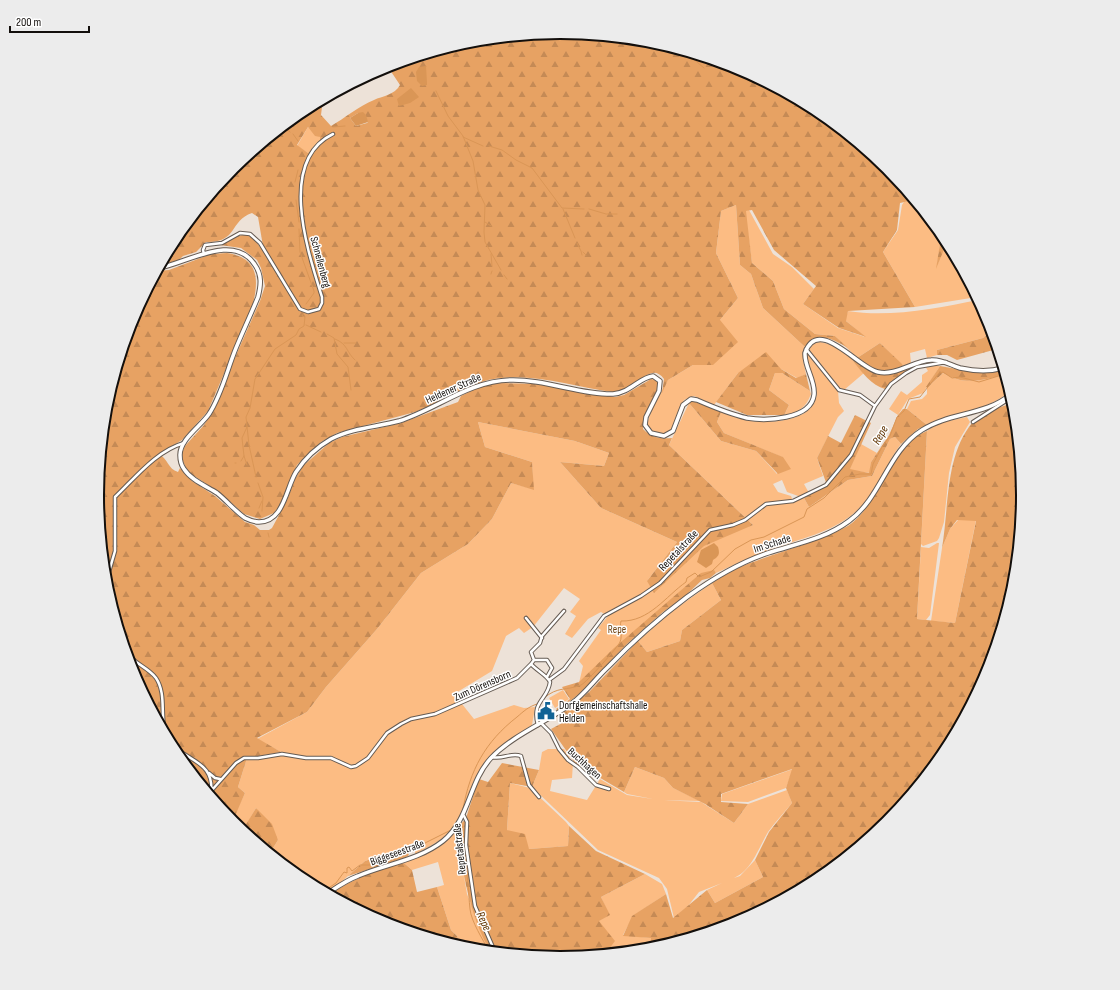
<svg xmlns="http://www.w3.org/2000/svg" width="1120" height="990" font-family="'Sofia Sans Condensed',sans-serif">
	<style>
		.green { fill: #fcbc83 }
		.forest { fill: url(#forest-firs); fill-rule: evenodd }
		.water { fill: #da9656 }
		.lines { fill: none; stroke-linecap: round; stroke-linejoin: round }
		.stream { stroke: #da9656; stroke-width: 1 }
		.street-casing { stroke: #655b53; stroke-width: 4.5 }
		.secondary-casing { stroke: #655b53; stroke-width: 5.5 }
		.street { stroke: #fff; stroke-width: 2.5 }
		.secondary { stroke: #fff; stroke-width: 3.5 }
		.labels { text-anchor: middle; stroke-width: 3; stroke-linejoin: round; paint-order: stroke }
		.street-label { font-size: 11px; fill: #130f0c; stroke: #fff }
		.park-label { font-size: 11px; fill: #6f4212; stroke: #fff }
		.poi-label { font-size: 11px; fill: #130f0c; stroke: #fff; text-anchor: start }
		.water-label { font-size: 12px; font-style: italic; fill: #5f3300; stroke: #fff }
		.rim { fill: none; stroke: #130f0c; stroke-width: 2 }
	</style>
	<defs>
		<pattern id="forest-firs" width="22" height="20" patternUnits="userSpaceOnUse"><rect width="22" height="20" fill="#e7a263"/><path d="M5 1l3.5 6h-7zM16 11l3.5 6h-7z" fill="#c58a55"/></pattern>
	</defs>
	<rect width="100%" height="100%" fill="#ede2d8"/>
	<path class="green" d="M308,127L320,137V140L308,153L297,146Z
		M909,201L941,237L937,266L946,241L977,297L915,307L883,252L898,230L902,205L904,202Z
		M736,205L740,265L751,274L763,308L805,347L803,360L806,374L797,378L781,369L738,373L714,405L694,396L684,400C675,416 676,448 648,428L647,424L653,406L668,380L693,365H713L720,320L738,298L716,253L721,211Z
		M749,210L773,254L792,267L814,289L803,304L838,328L865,337L845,320L848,311C889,318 938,308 978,300L988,318L992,332L983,338L937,350V355L927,358L925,349L910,353L911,363L903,366L880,343L857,358L835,336L815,334L784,309L773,281L752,263L745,211Z
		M820,342L833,345L854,360L853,361L864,373L844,390L839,387L810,351V348L813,344Z
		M807,353L838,391L839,403L844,411L838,417L817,458L823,476L804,484L809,493L801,497L787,492L782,480L773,484L778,492L791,496L793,501L804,498L809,507L848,480L872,476L890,439L895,437L901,444C887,462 880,484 866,501C842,530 809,536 775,548C755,555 736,564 716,573L714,571L704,576L579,683L583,666L579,661L601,630L598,628L608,616L601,612L588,619L572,638L565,634L576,616L570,612L580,599L564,588L533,627L524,633L519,628L506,636L492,671L454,694L474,719L514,705L524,708L535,707L532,725C514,737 493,749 481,768C471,782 468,799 461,816C453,835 433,845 415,854V849L410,846L365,861L339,884L326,892L303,880L270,853L278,840L256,808L245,827L234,816L245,793L238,787L247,758L281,752L257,739L307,712L326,687L377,629L421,573L468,544L492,519L511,483L533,489L532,462L485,447L478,422L575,441L609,453L604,466L560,462L601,508L677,542L647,581L707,537L753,525L669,445L689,403L721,441L756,451L777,474L782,457L724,433L717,422L721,412C731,415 741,420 751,421C770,423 810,422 816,398C819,388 810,375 807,365C807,362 807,357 807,353Z
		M931,365L940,366L923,393L908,399L898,415L889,409L901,391L907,395L922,382V375L928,371L925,366Z
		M775,373H782L810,391L811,394C806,408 798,413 784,415L789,405L769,390Z
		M943,373C964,386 982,380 1005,375L1010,391C986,412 955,412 927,425L907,409L911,401L922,399L927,394V388Z
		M967,417L970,422L955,447L949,473L944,522L939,538L937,541L923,546L921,544L927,431L939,423Z
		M861,444L877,453L871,462L870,473L849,470Z
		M958,520H976L955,623L931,621L942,548L950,529Z
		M937,543H939L930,615L926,620L917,619L921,547L929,548Z
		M712,583L721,600L682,630L680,641L647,652L638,641L674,610Z
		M563,690L569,699L555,708L549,698Z
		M548,749H564L573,763L572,778L552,780L550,791L587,800L600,779L627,795L659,800L701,802L734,823L748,804L787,790L792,803C784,813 775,822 768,832C758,849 752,870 734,878L740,876L755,860L763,877L715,903L707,890L722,883L699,892L688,906L674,918L667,889L659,878L598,850L532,787L539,770L542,752Z
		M635,767L664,778L673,788L700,801L658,800L627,794L624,792Z
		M793,769L786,788L748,802L721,801L722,794Z
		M510,783L530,788L566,822L569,826L568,846L529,849L507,830Z
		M456,830L467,894L490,951L461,947L457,936L451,930L437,887L444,885L438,862L412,870L404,863L438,847Z
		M645,874L662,884L666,894L633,916L623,935L651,938V949L606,953L598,921L609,915L601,897Z"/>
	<path class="forest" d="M560,32L651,41L737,67L817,110L888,168L947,242L936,269L941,237L909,201L900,203L897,230L883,252L915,307L848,311L846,321L866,337L839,328L803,304L816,286L774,250L752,210L746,211L752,263L773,281L784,309L815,334L835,336L848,348C833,339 817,331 805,347L763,308L751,274L740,265L736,205L721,211L716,253L738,298L720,320L738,342L713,365H693L668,380L662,393L664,379C653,364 642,380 632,386C626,390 620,391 613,392C572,387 530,371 488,380C477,383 468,388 457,392L456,390L459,387L458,385L434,404L415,412L337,433L321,442L297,465L280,505L274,513L260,519L244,514L219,492L191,474L186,468L183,461L182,453L185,446L204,425L216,406L233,362L260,301L265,286L261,268L257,260L241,248L220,245C238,237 246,226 260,247L263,246L258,217L252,213C229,221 238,243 206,242L196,252L183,256L179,260L161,265L175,238L233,167L303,110L337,92L322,107L321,115L331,126C345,118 359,106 374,100C382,96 395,95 400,85L390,70V65L415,58L416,62L427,60V54L470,41ZM358,113L368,122L367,123L356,126L350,118ZM308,127L315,136L320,137V140L308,153L297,145Z
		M227,253C260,258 259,281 252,308L208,411L182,440L159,454C168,459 168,469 178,472L180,468L192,481L215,496L245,522L254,525L260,530H269L272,528L287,500L295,479L303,466L329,443L342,437L401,423L458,402L461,396L477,388L496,383L543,384L615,397L624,395L651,379L655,380L658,383V388L643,419V429C652,438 660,439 672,438L669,445L753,525L704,546L654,593L647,581L677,542L601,508L560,462L604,466L609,453L575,441L478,422L485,447L532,462L534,490L511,483L492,519L468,544L421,573L377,629L326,687L307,712L257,738L281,752L247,758L238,787L245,793L235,816L245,826L256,808L272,824L278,840L270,853L232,822L175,752L132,672L106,585L97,495L106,404L132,318L157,271L169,270L211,254Z
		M992,332L995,343L993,344L997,349L957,360L947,355H937V350L983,338Z
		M880,343L902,364L903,366C886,375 871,371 857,358Z
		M766,352L781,369L796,378L806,374L810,391L782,373H775L769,390L789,405L784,415H747L716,402L738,373Z
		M854,360C868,371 878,377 896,373C901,371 907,368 911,368L885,389C872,386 861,371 853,361Z
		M940,366L973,372L1004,370L1005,375C982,380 964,386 943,373L927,388L926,387Z
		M693,401L721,412L717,422L724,433L783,457L791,469L778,474L756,451L721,441L689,403Z
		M1013,403L1023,495L1014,586L988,672L945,752L887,823L817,880L737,923L651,949V938L623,936L632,916L666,894L673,918L707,890L715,903L763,877L755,860L769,832L792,803L786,788L792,769L721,794V802L748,804L734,823L705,804L673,788L664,778L635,767L624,792L575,763L551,729L566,721L560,714L589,692L638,641L647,652L680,641L682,630L721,600L712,583C726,574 740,566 756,561C782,551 810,544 836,532C841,529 847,527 852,523C883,498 888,447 927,431L917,619L955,623L976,521L957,520L950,529L942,548C949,507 945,456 972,423C978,416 1004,405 1013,403Z
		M903,409H907L927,425L918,429L901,444L895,437L890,439L872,476L848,480L809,507L804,498L827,485L817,458L828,436L841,443L855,415L871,423L850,469L869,473L871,462L889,435L898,415Z
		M714,570L716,573L710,578L702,580L684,597L663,612L627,644L580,693L558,711L556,709L570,699L562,687L579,682L614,648L701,573Z
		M502,763L539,770L532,787L510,783L507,830L525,834L529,849L568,846L569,826L596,851L645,874L601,897L610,915L599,921L615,941L606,953L587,955V952H585L560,958L490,951C469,914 463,872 456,830L466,818L478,781L479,779L488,782Z
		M410,846L412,847L408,856L404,858L348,876L365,861Z
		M404,863L412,870L417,892L437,887L451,930L457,936L461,947L383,923L330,895C351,879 379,869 404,863Z"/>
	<path class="water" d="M426,66L427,83V85L422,86L417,81L416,72L419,67Z
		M411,88L419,97L410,103L399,106L397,99Z
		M363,112L366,115L368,122L356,126L350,118L358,113Z
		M714,543L718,547C720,554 719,556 713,560L712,564L706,568L697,562L701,550Z"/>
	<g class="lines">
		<path class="stream" d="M684,51L704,68
			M436,91L448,116L463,136L473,161L478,190L485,205L484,232L485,242L501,270
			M283,126L290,132
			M333,127L345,126
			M293,134L298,141
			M463,137L483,146
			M489,146L502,150L516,160L532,168L562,208L584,209
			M295,182L298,170
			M296,200L299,222
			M563,209L575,238
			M589,209L606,214H617
			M485,222L491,226
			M299,229L300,252L314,291V293L306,304
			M577,243L581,251L582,255
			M583,252L586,255
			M491,254L492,266
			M491,274L492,271
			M504,275L507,279
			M306,325L321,332
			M327,334L334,338L337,354L348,367L351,390
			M335,339C348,344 346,352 355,360
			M344,343H356
			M247,427L242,438L244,456L247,465
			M241,461L244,456
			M235,463H236
			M256,477L249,445L246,417L250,408L255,379L275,349L296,335L299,329L304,326L305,317L302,316L304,313
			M258,483L263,497L262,511
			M259,508L262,501
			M268,533L269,537
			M142,690L143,689
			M544,698C558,686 566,691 581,685C586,683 618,647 620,642C623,635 619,628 621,621C649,622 666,596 686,582L687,578L695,573L699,577L711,572L735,549L751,540L764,537L804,517L807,509L824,498L845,477L860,474H871L873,464L882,447L890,436L897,417L904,411L909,399L920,397L939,373L943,372L952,378L960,377L979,382L1005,374
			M463,809C470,770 485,742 517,717C524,711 528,707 537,704
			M462,826V849L461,854C469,868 468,892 470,909C471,921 483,940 489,951
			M415,848L451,830
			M324,891L336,883L344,872L347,873V868L349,867L352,871L360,865H370L375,858L385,860L391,857L394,860L409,849H411"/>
		<g class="street-casing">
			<path id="street" d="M204,254L203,250L205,245L222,243L240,233L250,234L260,243L300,309L308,312L319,309L322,303V297C308,252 277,161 333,134
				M806,349L839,390L860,395L875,406
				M973,422L1012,397
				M106,582L115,551V497C135,478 156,451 184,443
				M526,618L542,638
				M126,651C132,663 148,667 156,678C168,696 158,720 168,738C182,763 216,757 211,796
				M534,660L531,652L540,643L542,636L564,611
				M531,664L534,660H547L552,668L547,677
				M549,680L564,669L604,616L641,596L660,583L710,530L733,525L745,520L766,504L793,501L826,485L851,455L875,406L891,384L906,373L917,367L946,362
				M541,723L551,733L559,749L568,760L578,767L596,785L609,789
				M492,757C502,760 511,752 521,756L529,785L539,797
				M209,773L215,778L220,779
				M212,790L236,763L244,758H258L282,754L306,758H331L351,767L356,766L368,758L387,733L401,724L411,719L435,714L517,678L531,664C537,671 547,675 550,682C548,700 531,701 538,725
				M464,816L467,822L466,845L475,906L495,952"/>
		</g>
		<g class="secondary-casing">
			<path id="secondary" d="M159,268C187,263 234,232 255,265C262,275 261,285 258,297C251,314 243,331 236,348C227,370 222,394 209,414C201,426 180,439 180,455C180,460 181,465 184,469C191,480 206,486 217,493C227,501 235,511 245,518C249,520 254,522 259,522C284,522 286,488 296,472C305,458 317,447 331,439C352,428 377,427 399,421C437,409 469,381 510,380C545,379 581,395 613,394C630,393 640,377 653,376L660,381L659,391L646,417L645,425L651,433L664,436L673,431L683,405L691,399L697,400C713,407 730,414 747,418C765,421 811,420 814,395C816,381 804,367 805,353C818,315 859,369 878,372C896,376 913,361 931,360C942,359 950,365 960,368C974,371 989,372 1003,368
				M328,893C337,887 347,880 358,876C386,864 419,860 443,841C470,819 468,783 491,758C513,735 545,723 571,704C585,694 595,679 608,667C632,642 659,618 687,597C712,579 738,563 768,553C795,544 825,539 849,521C882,497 887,452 922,430C950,412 985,416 1011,394"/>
		</g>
		<use href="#street" class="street"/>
		<use href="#secondary" class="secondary"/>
	</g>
	<defs>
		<g id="civic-bare" transform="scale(1.38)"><path d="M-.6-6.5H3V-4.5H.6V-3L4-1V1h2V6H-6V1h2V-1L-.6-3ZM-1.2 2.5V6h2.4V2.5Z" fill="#116395" stroke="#fff" stroke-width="2.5" paint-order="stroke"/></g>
	</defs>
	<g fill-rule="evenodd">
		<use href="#civic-bare" x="546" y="711"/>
	</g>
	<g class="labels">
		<g class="street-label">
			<text transform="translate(321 262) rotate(75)" y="4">Schnellenberg</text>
			<text transform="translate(453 388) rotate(-24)" y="4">Heldener Straße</text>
			<text transform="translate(772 543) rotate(-18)" y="4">Im Schade</text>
			<text transform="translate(678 550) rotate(-47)" y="4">Repetalstraße</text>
			<text transform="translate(482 685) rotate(-24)" y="4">Zum Dörensborn</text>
			<text transform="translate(585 763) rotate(42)" y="4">Buchhagen</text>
			<text transform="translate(459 849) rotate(-96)" y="4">Repetalstraße</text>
			<text transform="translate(397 852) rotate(-20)" y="4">Biggeseestraße</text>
		</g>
		<g class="park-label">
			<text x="617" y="633">Repe</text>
		</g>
		<g class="poi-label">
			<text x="559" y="709">Dorfgemeinschaftshalle<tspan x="559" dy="13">Helden</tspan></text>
		</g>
		<g class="water-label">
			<text transform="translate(880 435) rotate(-61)" y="4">Repe</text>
			<text transform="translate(484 921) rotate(65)" y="4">Repe</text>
		</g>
	</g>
	<path d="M0 0H1120V990H0ZM104 495a456 456 0 1 1 912 0a456 456 0 1 1-912 0Z" fill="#ececec" fill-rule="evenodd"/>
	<path class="rim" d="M104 495a456 456 0 1 1 912 0a456 456 0 1 1-912 0Z"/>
	<path d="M10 26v6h79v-6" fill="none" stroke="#130f0c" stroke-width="2"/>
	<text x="16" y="26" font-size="12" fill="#130f0c" stroke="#ffffff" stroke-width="3" paint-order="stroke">200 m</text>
</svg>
